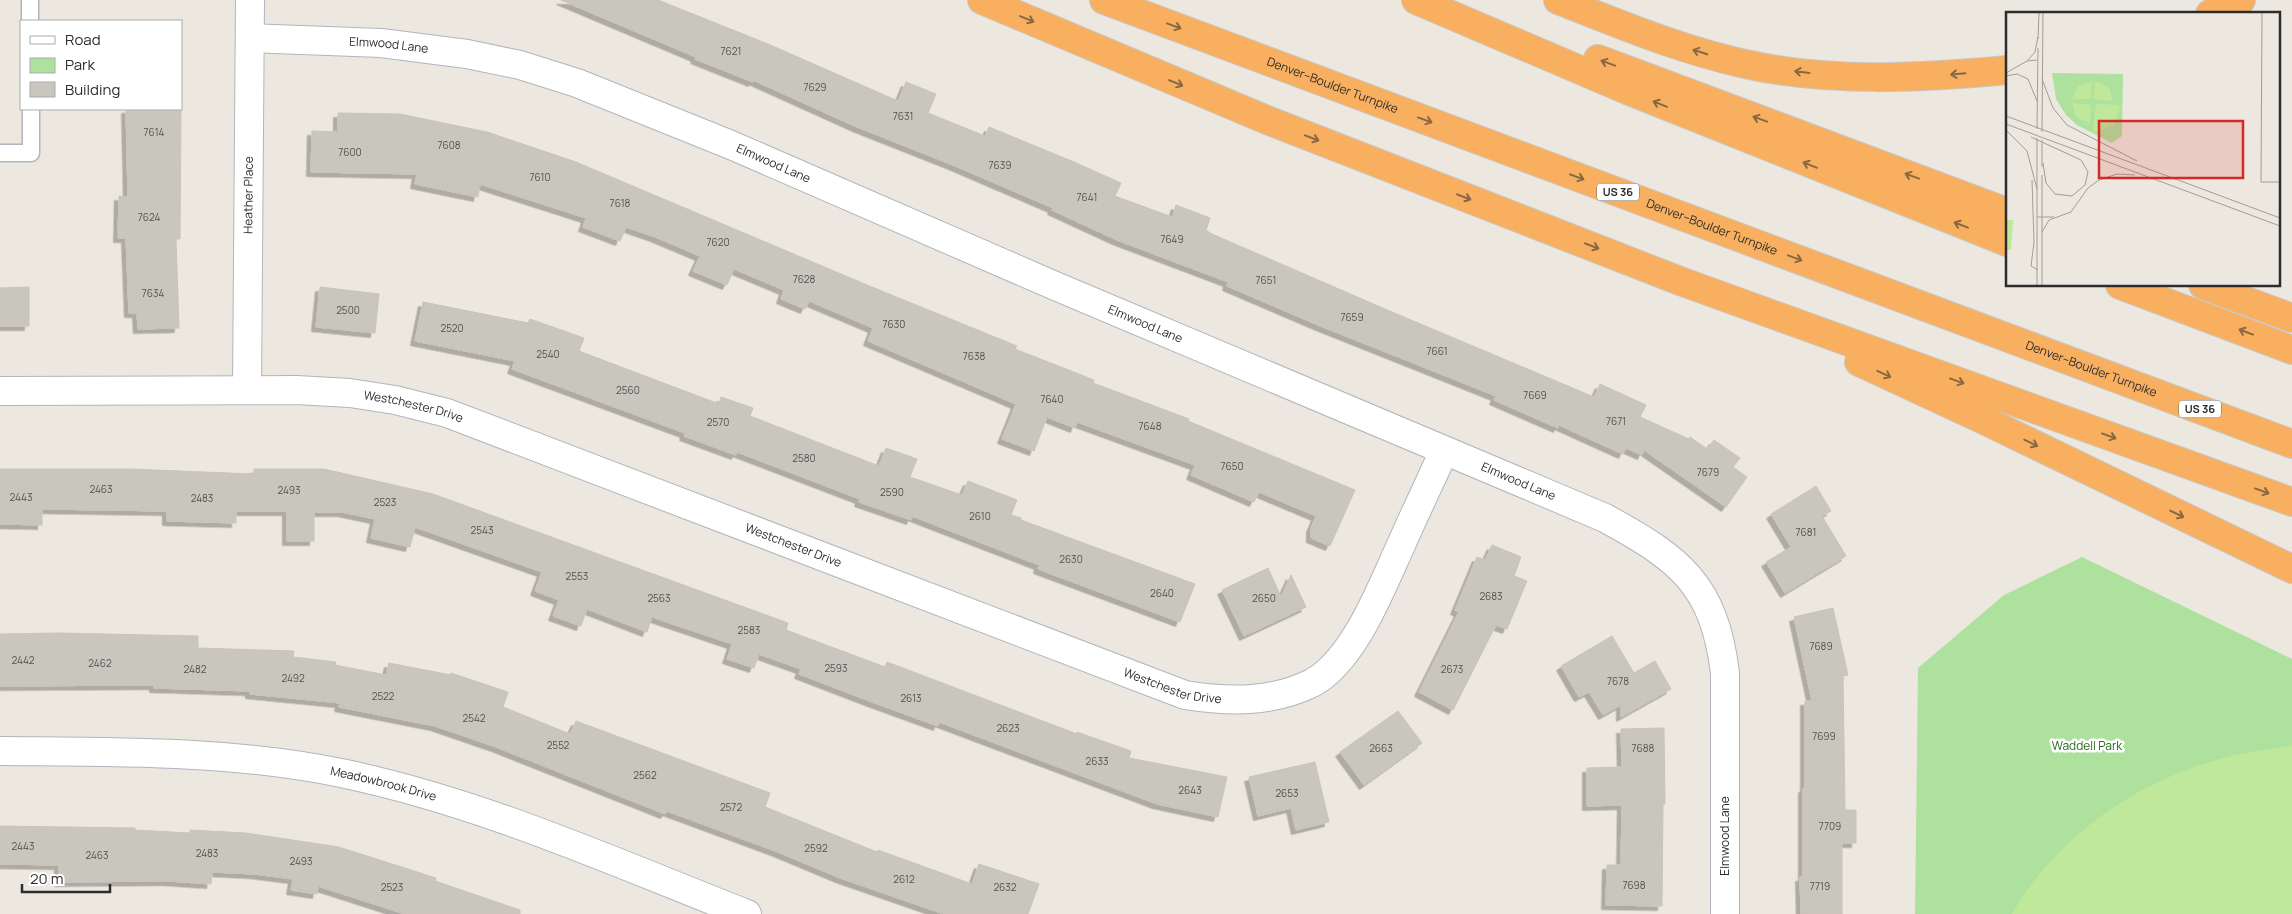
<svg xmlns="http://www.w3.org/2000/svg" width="2292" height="914" font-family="Manrope,sans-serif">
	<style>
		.park { fill: #afe19e }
		.pitch { fill: #c0e89a }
		.building { fill: #c9c6bd; stroke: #c9c4b8; filter: url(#shadow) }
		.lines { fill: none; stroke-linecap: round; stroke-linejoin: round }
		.lane-casing { stroke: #b2b4bf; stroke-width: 19 }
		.street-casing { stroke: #b2b4bf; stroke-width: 30 }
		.highway-casing { stroke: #c8c8c8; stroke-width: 30 }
		.lane { stroke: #fff; stroke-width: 16 }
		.street { stroke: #fff; stroke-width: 28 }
		.highway { stroke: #f8af5f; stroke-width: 28 }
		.oneway { stroke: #886743 }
		.labels { text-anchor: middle; stroke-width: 5; stroke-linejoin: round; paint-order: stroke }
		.number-label { font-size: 10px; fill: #535250 }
		.shield { fill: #fff; stroke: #6b6b6b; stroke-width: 1 }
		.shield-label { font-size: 11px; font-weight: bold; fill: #2c2c2c }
		.street-label { font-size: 12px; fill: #2c2c2c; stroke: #fff }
		.park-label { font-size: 12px; fill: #26671e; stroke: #fff }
		.inset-road { fill: none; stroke: #a09d97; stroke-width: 1 }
		.view { fill: #d62828; fill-opacity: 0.15; stroke: #d62828; stroke-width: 2.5 }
		.inset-edge { fill: none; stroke: #2c2c2c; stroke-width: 2.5 }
	</style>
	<defs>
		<filter id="shadow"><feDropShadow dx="-4.5" dy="4.5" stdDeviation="0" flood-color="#0004"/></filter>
	</defs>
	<rect width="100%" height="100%" fill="#ede8df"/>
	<path class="park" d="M2082,557L2292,659V914H1915L1918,668L2004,595Z"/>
	<path class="pitch" d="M2292,746V914H2012C2058,835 2139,779 2228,757C2249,752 2271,749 2292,746Z"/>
	<path class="building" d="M561,0H658L768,44L898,101L906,82L936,94L928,113L985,136L989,127L1074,162L1121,183L1115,196L1172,217L1176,205L1210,218L1206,230L1212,234L1385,309L1594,397L1600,384L1646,405L1640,417L1689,439L1690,437L1707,449L1714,440L1740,458L1733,467L1747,477L1726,507L1644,450L1642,455L1626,448L1623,454L1559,425L1558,428L1494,400L1496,396L1318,325L1227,286L1228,282L1117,240L1052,210L1053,208L953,165L857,127L753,80V82L695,59L696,57Z
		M126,109H181L180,239H176L179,328L138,329L137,313H129L126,238H118L119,196L128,197Z
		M338,113L400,114L487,132L576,162L867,285L1017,346L1015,349L1094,380L1093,383L1189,419L1188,421L1355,490L1330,546L1311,538V528L1316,516L1259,492L1254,502L1191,475L1195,465L1077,422L1075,428L1047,417L1034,451L1002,439L1016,404L868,341L873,328L809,301L805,309L781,299L784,290L734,269L727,285L693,271L700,256L655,237L626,227L620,241L583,227L586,218L480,184L478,197L415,184L417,174L311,172L312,131L338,132Z
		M29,287V326H0V288Z
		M320,287L379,294L375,333L316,327Z
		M423,302L528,323L530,319L584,338L579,351L719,404L721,397L753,408L750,416L879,466L886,448L917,459L910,477L962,495L968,481L1017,500L1011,515L1021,518V520L1195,584L1180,622L1038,569L1039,565L912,516L911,520L859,502L860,499L737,452L736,455L684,436L685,433L512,369L515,361L415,341Z
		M0,469H130L254,474V469H324L433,494L788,623L786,630L885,667L887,662L1077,734V732L1131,751L1129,758L1227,777L1218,817L1157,804L939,722L938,726L872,702L799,674L801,669L759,654L754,668L727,659L732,644L652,617L647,632L587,609L581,626L553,616L559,600L535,591L542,572L415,527L410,547L371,538L375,519L342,512H314V541H287V511H236V523L167,521V511L42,509V525L0,524Z
		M1816,486L1831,511L1822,516L1846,556L1785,593L1766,562L1791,547L1771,514Z
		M1492,545L1521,557L1514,576L1527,581L1507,629L1496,625L1453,710L1419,692L1459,612L1455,610L1477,557L1485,560Z
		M1268,568L1281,597L1291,575L1306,607L1244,636L1222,590Z
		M1833,608L1848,675L1843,676L1845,810H1856V843H1842V914H1801L1800,877H1803V788H1805V701H1812L1794,617Z
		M58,633L198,636V648L294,651L293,657L336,662L335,665L386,675L389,663L451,675V673L508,692L503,707L570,734L576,721L770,793L765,807L877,852L878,850L972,884L979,864L1039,884L1028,914H944L840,878L778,852L667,811L665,814L496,747L435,726L339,707L340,703L250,694V691L154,688V685L0,686V634Z
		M1612,636L1634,673L1655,661L1671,689L1621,717V705L1603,715L1589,692L1579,697L1561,666Z
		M1398,711L1422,743L1364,785L1340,752Z
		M1664,728L1665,804L1663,805L1662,906L1606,905L1607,865H1621L1622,805L1587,806V768L1622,767L1621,729Z
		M1315,762L1329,822L1296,830L1291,808L1258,816L1249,777Z
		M0,826L135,828V830L190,833V830L246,833L339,847L436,878L435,881L520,910V914H405L318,886L317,894L291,890L293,879L254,874L212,872L211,884L168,881L59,882V865L0,864Z"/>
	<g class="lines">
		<g class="lane-casing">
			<path id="lane" d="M30,0V21
				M0,153H31V109"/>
		</g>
		<g class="street-casing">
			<g id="street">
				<path id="s1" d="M250,38L381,43L467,54L520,65L577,83L731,145L1053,285L1605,518C1680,559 1714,584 1725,673V914"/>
				<path id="s2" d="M247,390L250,0"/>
				<path id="s3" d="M0,391L296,390L350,393L395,400L447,413L1185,695C1229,702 1271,703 1312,683C1354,661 1382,586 1401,545C1415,513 1430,482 1444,451"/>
				<path id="s4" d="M0,751C113,752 229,750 341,773C481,802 614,862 747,914"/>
			</g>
		</g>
		<g class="highway-casing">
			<g id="highway">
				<path d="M982,0L1267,120L1680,281L2292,502"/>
				<path id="s5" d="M1104,0L2292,444"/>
				<path d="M1416,0L1627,90L2007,242"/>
				<path d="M1558,0C1619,24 1681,50 1745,64C1831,83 1921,78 2007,70"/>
				<path d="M2210,14L2241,0"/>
				<path d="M1598,59L2007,212"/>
				<path d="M2120,285L2292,350"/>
				<path d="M2203,285L2292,318"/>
				<path d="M1859,362L1986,421L2292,569"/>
			</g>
		</g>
		<use href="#lane" class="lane"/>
		<use href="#street" class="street"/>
		<use href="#highway" class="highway"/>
	</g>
	<defs><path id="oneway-shaft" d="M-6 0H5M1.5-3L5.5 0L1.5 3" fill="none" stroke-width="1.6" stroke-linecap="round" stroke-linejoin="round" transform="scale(1.25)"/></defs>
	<g class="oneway">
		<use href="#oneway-shaft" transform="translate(1027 19) rotate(23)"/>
		<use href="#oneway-shaft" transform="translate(1174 26) rotate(20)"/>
		<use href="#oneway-shaft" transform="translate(1700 52) rotate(-162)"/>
		<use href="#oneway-shaft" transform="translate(1608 63) rotate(-160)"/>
		<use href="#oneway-shaft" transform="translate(1802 72) rotate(-173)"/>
		<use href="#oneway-shaft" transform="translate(1958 74) rotate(175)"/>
		<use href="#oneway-shaft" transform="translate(1176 83) rotate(23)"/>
		<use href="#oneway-shaft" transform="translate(1660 104) rotate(-158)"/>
		<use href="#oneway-shaft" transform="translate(1760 119) rotate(-160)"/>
		<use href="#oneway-shaft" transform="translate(1425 120) rotate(20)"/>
		<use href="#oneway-shaft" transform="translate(1312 138) rotate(21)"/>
		<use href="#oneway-shaft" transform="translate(1810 165) rotate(-158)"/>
		<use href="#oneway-shaft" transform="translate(1912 176) rotate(-160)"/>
		<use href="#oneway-shaft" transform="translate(1577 177) rotate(20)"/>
		<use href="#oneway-shaft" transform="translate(1464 197) rotate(21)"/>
		<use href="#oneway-shaft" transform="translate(1961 225) rotate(-159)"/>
		<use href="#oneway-shaft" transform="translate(1592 246) rotate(21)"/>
		<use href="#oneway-shaft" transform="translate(1795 258) rotate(20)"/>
		<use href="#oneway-shaft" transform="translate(2246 332) rotate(-159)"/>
		<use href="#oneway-shaft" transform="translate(1884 374) rotate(25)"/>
		<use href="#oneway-shaft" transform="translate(1957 381) rotate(20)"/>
		<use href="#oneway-shaft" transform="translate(2109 436) rotate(20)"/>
		<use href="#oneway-shaft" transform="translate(2031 443) rotate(26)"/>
		<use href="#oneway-shaft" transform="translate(2262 491) rotate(20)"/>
		<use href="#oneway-shaft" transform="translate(2177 514) rotate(26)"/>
	</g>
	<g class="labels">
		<g class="number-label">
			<text x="731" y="55">7621</text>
			<text x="815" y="91">7629</text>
			<text x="903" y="120">7631</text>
			<text x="154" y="136">7614</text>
			<text x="449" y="149">7608</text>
			<text x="350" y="156">7600</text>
			<text x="1000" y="169">7639</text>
			<text x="540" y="181">7610</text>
			<text x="1087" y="201">7641</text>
			<text x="620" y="207">7618</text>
			<text x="149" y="221">7624</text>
			<text x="1172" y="243">7649</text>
			<text x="718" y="246">7620</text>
			<text x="804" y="283">7628</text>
			<text x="1266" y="284">7651</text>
			<text x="153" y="297">7634</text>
			<text x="348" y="314">2500</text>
			<text x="1352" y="321">7659</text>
			<text x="894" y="328">7630</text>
			<text x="452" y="332">2520</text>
			<text x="1437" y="355">7661</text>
			<text x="548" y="358">2540</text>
			<text x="974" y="360">7638</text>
			<text x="628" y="394">2560</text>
			<text x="1535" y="399">7669</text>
			<text x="1052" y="403">7640</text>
			<text x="1616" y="425">7671</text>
			<text x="718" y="426">2570</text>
			<text x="1150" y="430">7648</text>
			<text x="804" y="462">2580</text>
			<text x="1232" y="470">7650</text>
			<text x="1708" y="476">7679</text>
			<text x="101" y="493">2463</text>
			<text x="289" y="494">2493</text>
			<text x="892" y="496">2590</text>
			<text x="21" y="501">2443</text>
			<text x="202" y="502">2483</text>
			<text x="385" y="506">2523</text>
			<text x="980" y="520">2610</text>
			<text x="482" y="534">2543</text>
			<text x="1806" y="536">7681</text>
			<text x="1071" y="563">2630</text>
			<text x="577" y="580">2553</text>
			<text x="1162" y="597">2640</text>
			<text x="1491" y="600">2683</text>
			<text x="659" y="602">2563</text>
			<text x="1264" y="602">2650</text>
			<text x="749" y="634">2583</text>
			<text x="1821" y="650">7689</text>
			<text x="23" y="664">2442</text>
			<text x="100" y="667">2462</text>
			<text x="836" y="672">2593</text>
			<text x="195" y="673">2482</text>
			<text x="1452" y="673">2673</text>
			<text x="293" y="682">2492</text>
			<text x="1618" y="685">7678</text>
			<text x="383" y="700">2522</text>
			<text x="911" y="702">2613</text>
			<text x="474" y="722">2542</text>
			<text x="1008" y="732">2623</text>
			<text x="1824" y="740">7699</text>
			<text x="558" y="749">2552</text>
			<text x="1381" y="752">2663</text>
			<text x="1643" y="752">7688</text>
			<text x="1097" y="765">2633</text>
			<text x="645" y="779">2562</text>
			<text x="1190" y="794">2643</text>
			<text x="1287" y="797">2653</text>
			<text x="731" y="811">2572</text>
			<text x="1830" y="830">7709</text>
			<text x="23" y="850">2443</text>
			<text x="816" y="852">2592</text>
			<text x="207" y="857">2483</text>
			<text x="97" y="859">2463</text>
			<text x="301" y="865">2493</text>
			<text x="904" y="883">2612</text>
			<text x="1634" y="889">7698</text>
			<text x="1820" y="890">7719</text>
			<text x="392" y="891">2523</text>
			<text x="1005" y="891">2632</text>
		</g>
		<g class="shield">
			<rect x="1597" y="183.5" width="42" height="17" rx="4"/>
			<rect x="2179" y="400.5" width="42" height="17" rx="4"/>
		</g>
		<g class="shield-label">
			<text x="1618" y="196">US 36</text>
			<text x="2200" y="413">US 36</text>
		</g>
		<g class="street-label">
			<text dy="4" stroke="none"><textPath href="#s1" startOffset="139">Elmwood Lane</textPath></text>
			<text dy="4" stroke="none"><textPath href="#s5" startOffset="244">Denver–Boulder Turnpike</textPath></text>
			<text dy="4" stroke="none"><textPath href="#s1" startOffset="544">Elmwood Lane</textPath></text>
			<text dy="4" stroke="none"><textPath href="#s2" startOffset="195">Heather Place</textPath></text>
			<text dy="4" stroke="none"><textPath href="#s5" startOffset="649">Denver–Boulder Turnpike</textPath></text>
			<text dy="4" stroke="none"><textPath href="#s1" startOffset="949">Elmwood Lane</textPath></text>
			<text dy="4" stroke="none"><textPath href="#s5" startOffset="1054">Denver–Boulder Turnpike</textPath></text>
			<text dy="4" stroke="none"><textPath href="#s3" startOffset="415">Westchester Drive</textPath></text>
			<text dy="4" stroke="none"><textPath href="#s1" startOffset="1354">Elmwood Lane</textPath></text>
			<text dy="4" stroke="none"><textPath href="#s3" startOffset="820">Westchester Drive</textPath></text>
			<text dy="4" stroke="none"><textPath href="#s3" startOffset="1225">Westchester Drive</textPath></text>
			<text dy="4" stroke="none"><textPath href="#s4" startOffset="386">Meadowbrook Drive</textPath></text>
			<text transform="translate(1725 836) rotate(-90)" y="4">Elmwood Lane</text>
		</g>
		<g class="park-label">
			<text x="2087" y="750">Waddell Park</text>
		</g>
	</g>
	<g transform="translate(2006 12)">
		<rect width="274" height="274" fill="#ede8df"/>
		<path d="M46,61L117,62L116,124L106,131L71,113L60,103L50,87Z" fill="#afe19e"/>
		<path d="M86,69L85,87H66L72,74ZM89,69L103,75L107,89L88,87ZM66,91L85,93L84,111L70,105ZM90,92L115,93L108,113L93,119H87ZM0,208H7L5,238H0Z" fill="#c0e89a"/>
		<path class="inset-road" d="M256,0L255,170H274M32,27L33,0M22,48L29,40L32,25M0,61L21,49L31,48M0,64L11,62L22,67L31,89M36,67L47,96L61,113L131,149M0,104L274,206M0,112L274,214M31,117L32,36M0,118L21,139L31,177M36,120L37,0M25,125L75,148L82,160L79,173L66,184L49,182L40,171L37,151M31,126V273M36,128V155M26,168L28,230L25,254L32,258M31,205H48M36,220L43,208L65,200L82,176L93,168L111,162L129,163M36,273V163"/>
		<path class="view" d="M93,109H237V166H93Z"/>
		<rect width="274" height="274" class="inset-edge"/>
	</g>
	<rect x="20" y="20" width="162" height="90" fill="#ffffff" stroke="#ababab"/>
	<rect x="30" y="36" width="25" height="8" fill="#ffffff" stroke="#ababab"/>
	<text x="65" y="45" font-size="15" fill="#2c2c2c">Road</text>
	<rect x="30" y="58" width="25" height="15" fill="#afe19e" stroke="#ababab"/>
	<text x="65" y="70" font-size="15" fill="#2c2c2c">Park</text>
	<rect x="30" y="82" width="25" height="15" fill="#c9c6bd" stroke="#ababab"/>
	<text x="65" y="95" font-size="15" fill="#2c2c2c">Building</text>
	<path d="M22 884v8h88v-8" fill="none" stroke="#2c2c2c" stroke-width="2.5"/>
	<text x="30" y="884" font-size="15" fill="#2c2c2c" stroke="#ffffff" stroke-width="4" paint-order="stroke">20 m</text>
</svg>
